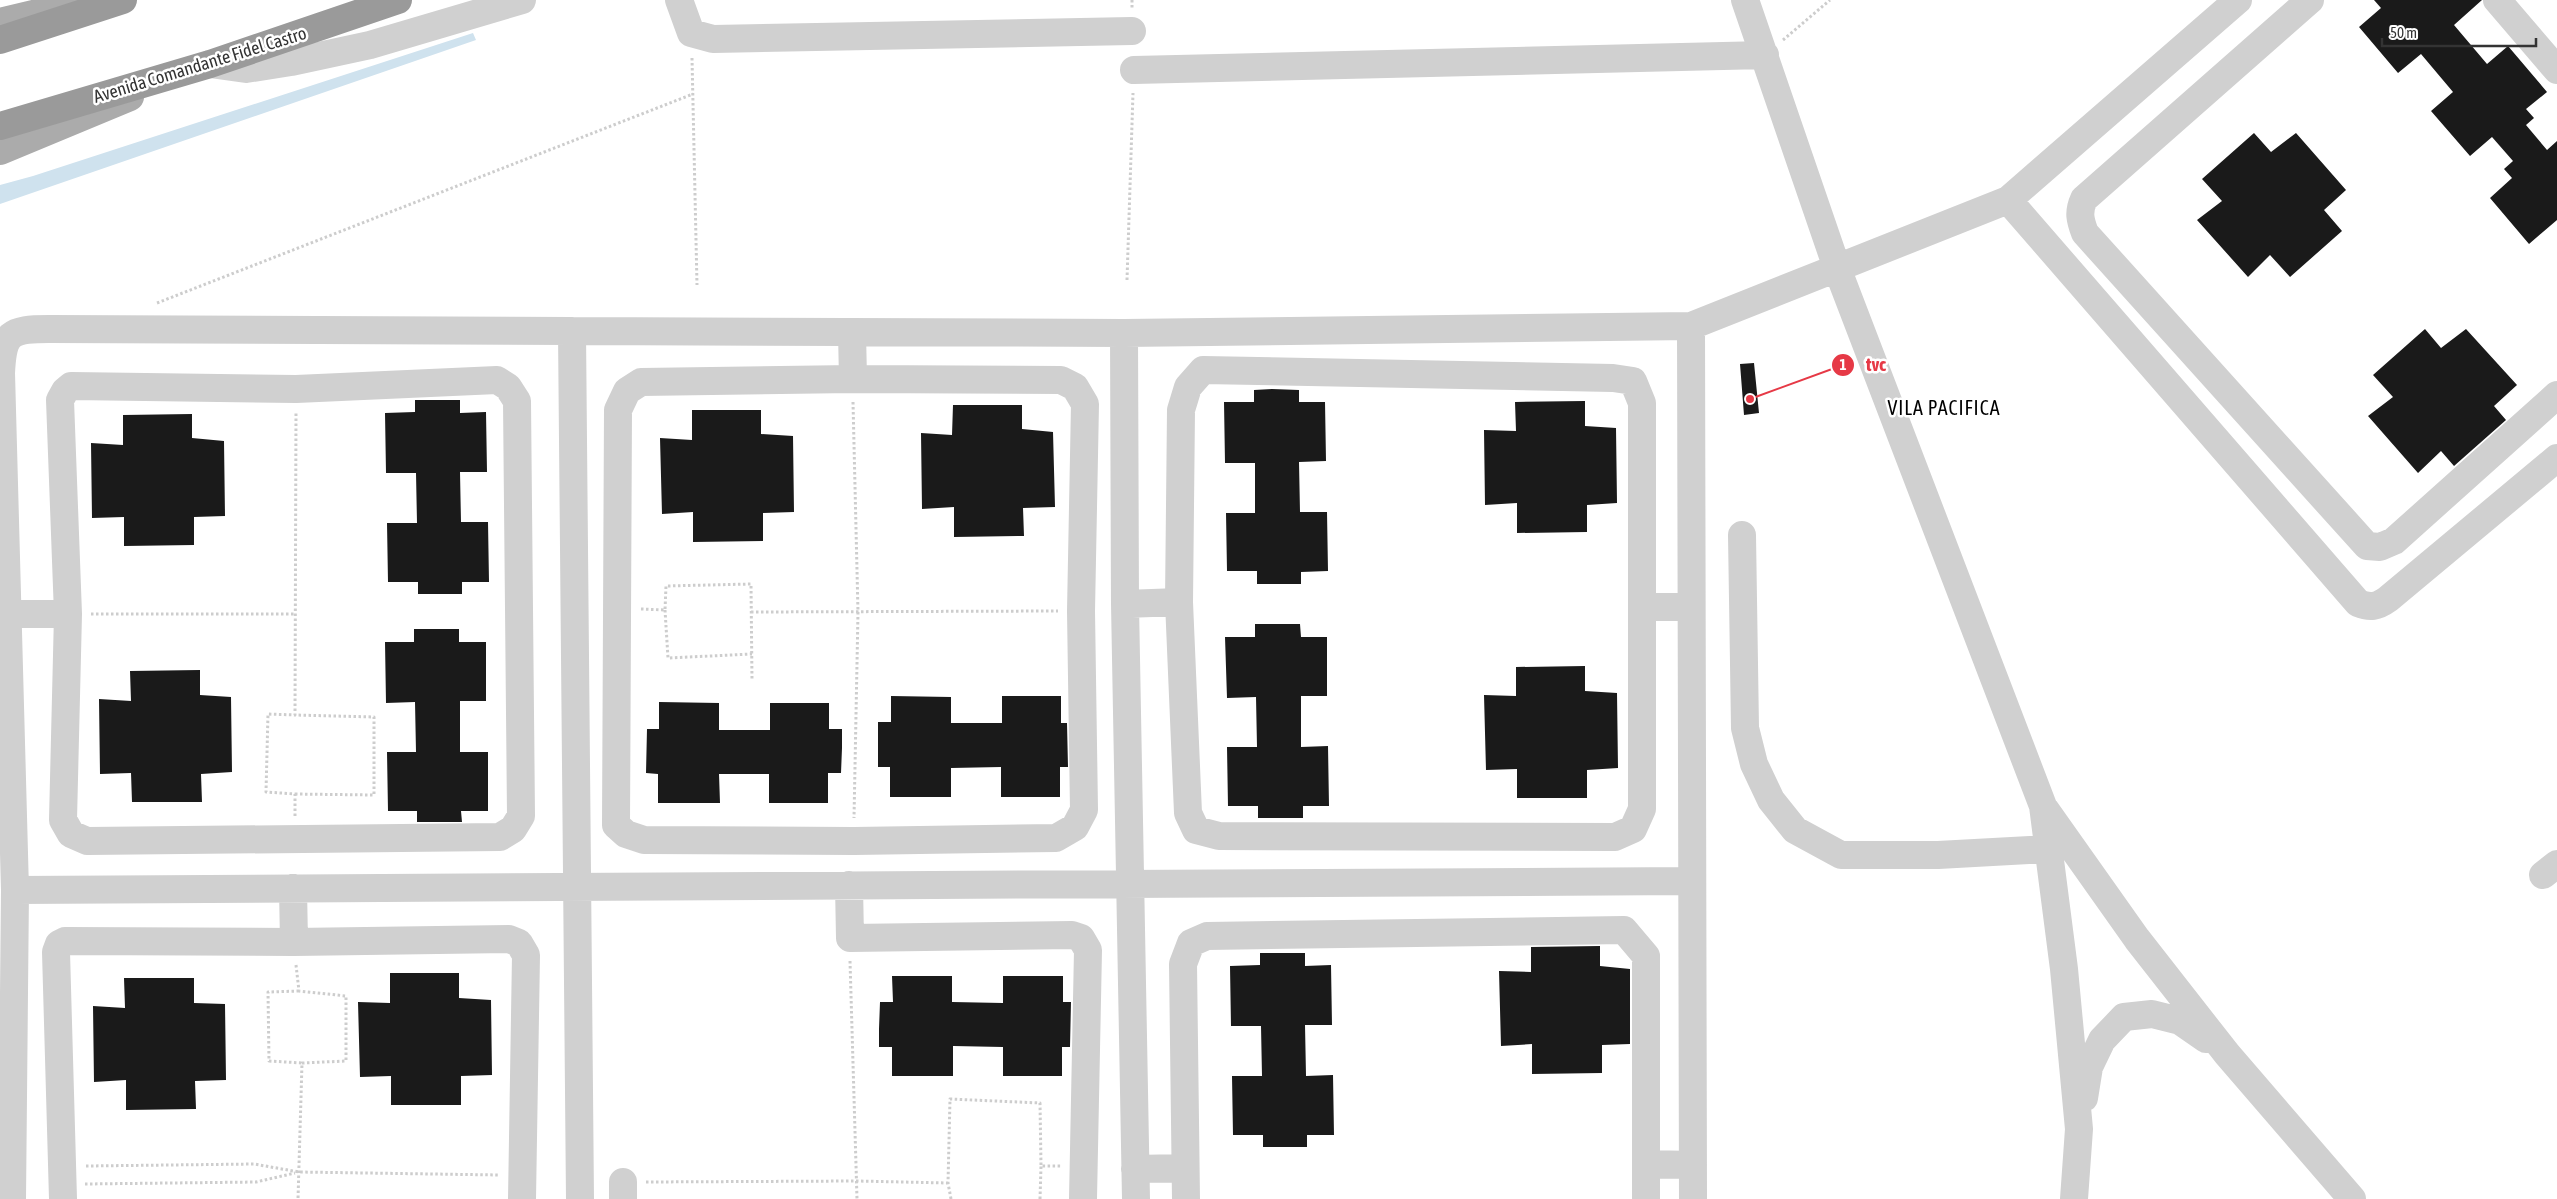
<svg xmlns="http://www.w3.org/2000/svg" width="2557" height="1199" font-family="'Asap Condensed',sans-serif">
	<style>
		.water { fill: #cfe2ee }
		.building { fill: #1a1a1a }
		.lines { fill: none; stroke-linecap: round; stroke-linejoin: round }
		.path { stroke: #cdcdcd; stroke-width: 3; stroke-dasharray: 2.5 2.5; stroke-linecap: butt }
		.minor { stroke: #d0d0d0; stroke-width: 28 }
		.major { stroke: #ababab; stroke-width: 28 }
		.highway { stroke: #9a9a9a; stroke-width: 28 }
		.labels { text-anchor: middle; stroke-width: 5; stroke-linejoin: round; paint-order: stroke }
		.street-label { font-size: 18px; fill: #333; stroke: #fff }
		.quarter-label { font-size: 20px; letter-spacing: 1px; fill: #000; stroke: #fff }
		.leader { fill: none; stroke: #e63946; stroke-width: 2 }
		.callout-dot { fill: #e63946; stroke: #fff; stroke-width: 2 }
		.mark-label { font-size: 15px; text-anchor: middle; font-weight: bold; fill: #fff }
		.callout-label { font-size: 19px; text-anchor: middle; font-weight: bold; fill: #e63946; stroke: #fff; stroke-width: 5; stroke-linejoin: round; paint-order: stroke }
	</style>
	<rect width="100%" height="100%" fill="#fff"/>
	<path class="water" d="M473,33L476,40L0,204V185L33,176Z"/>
	<path class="building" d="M2374,0H2482L2454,25L2487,64L2508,46L2547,92L2526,109L2534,118L2526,125L2547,150L2557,141V220L2529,244L2490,198L2512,178L2504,169L2513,161L2492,137L2470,156L2431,111L2453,92L2421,54L2398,73L2359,27L2381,8Z
		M2254,133L2271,152L2296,133L2346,190L2324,210L2342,231L2290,277L2270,255L2248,277L2197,220L2222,201L2202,179Z
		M2425,329L2441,348L2466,329L2517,385L2494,406L2506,420L2454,466L2441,451L2418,473L2368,416L2393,397L2373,375Z
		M1754,363L1759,413L1744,415L1740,364Z
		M1272,389L1299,390V402H1325L1326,461L1299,462L1300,512H1327L1328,571L1301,572V584H1257V571H1227L1226,513H1255V463H1225L1224,402H1254V390Z
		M415,400H460V413L486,412L487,472H460L461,522H488L489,582H462V594H418V582H388L387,523H417L416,473H386L385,413L415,412Z
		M1585,401V426L1616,428L1617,503L1587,505V532L1517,533V503L1485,505L1484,430L1516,431L1515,402Z
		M953,405H1022V429L1053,432L1055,507L1023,508L1024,536L954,537V507L922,509L921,433L952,435Z
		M692,410H761V434L793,436L794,512L763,513V541L693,542V512L662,514L660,438L692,440Z
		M192,414V438L224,441L225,516L194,517V545L124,546V517L92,518L91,443L123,445V415Z
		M1255,624H1300L1301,637H1327V696H1301V747L1328,746L1329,806H1303V818H1258V806H1228L1227,747H1257L1256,697L1227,698L1225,637H1255Z
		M414,629H459V642H486V701H460V752H488V811H461L462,822H417V811H388L387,752H416L415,702L386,703L385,642H414Z
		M1585,666V691L1617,693L1618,768L1587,770V798H1517V769L1486,770L1484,695L1516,696V667Z
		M200,670V695L231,697L232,772L201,774L202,802H132L131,773L100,774L99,699L131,701L130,671Z
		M891,696L951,697V723H1002V696H1061V723H1067L1068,767H1060V797H1001V767L951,768V797H890V767H878V722H891Z
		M659,702L719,703V730H770V703H829V729H842V748L841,773H828V803H769V774H719L720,803H658V774L646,773L647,729H659Z
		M1600,946V966L1630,969V1044L1602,1045V1073L1532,1074V1044L1501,1046L1499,971L1531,972V947Z
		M1260,953H1305V966L1331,965L1332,1025H1305L1306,1076L1333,1075L1334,1135H1307V1147H1263V1135H1233L1232,1076H1262L1261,1026H1231L1230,966L1260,965Z
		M390,973H459V998L491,1000L492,1075L461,1076V1105H391V1076L360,1077L358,1002L390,1003Z
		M892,976H952V1002L1003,1003V976H1063V1002H1071L1070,1047H1062V1076H1003V1047L953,1046V1076H892V1047H879V1029L880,1002H893Z
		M124,978H194V1003L225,1004L226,1080L195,1081L196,1109L126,1110V1080L94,1082L93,1006L125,1008Z"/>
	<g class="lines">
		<path class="path" d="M1132,0V9
			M1783,40L1830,0
			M692,58L697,285
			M1127,280L1133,93
			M157,303L693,94
			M853,402L858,612L854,818
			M641,609L665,610L666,586L751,584L752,680
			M665,610L668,658L752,654
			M751,612L1058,611
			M91,614H295
			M295,794L374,795V717L295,715
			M295,816V794L266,792L268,714L295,715L296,412
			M850,961L857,1199
			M296,965L299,991L346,996V1061L302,1063L298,1199
			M299,991L268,992L269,1061L302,1063
			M86,1166L254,1164L299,1172L499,1175
			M646,1182L857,1181L948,1183
			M85,1184L256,1182L295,1173
			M951,1199L948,1183L950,1099L1040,1103L1041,1166H1061
			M1040,1199L1041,1166"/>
		<path class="minor" d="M679,0L691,33L713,39L1132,31
			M1745,0L1837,268L2043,806L2064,969L2079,1129L2074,1199
			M2310,0L2084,199C2078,212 2080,220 2085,233L2367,546L2380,547L2394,541L2557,395
			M2497,0L2557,70
			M210,64L246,69L291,62L370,45L522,0
			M1134,70L1765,55
			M2008,200L2358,603C2370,608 2377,607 2388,599L2557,458
			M1691,326L1693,1199
			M572,331L580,1199
			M852,332L853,379
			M1124,333L1125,604L1136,1199
			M1203,370L1613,378L1633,381L1642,403V809L1633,829L1615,837L1219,836L1196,830L1188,813L1179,602L1181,410L1188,387Z
			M853,379L1061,380L1075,387L1085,404L1081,611L1084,810L1075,827L1056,838L854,841L644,840L626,834L616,825L618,410L627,391L641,382Z
			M497,380L508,387L517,401L521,816L513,829L500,837L87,841L71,834L63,820L68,614L60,400L65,391L71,386L296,389Z
			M1742,535L1745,728L1754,764L1771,800L1795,830L1841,855H1938L2048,849
			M1125,604L1179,602
			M1642,607H1691
			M7,614H68
			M2045,809L2137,939L2227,1054L2352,1199
			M2543,875L2557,864
			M849,885L850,938L1072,935L1081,938L1088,950L1083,1199
			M293,888L294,942
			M15,890L1691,881
			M2084,1098L2089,1067L2102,1040L2124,1017L2152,1014L2180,1021L2206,1039
			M1646,1164L1693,1165
			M1135,1169L1184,1168
			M623,1182V1199
			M12,1199L15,890L1,373C3,333 9,329 49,329L1124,333L1691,326L2008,200L2238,0
			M63,1199L56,952L59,944L65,941L294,942L509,939L519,943L526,955L522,1199
			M1186,1199L1183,964L1191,943L1207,936L1624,930L1646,956V1199"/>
		<path class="major" d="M0,22L87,1
			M0,151L130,97"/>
		<path class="highway" d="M0,40L123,0
			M0,126L210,64L398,0"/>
	</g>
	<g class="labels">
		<g class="street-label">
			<text transform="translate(200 65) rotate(-17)" y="6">Avenida Comandante Fidel Castro</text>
		</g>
		<g class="quarter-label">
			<text x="1944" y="415">VILA PACIFICA</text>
		</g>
	</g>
	<path class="leader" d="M1750 399L1843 365"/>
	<g class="callout-dot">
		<circle cx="1750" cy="399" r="5"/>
		<circle cx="1843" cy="365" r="12"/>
	</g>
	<g class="mark-label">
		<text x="1843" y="370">1</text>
	</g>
	<g class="callout-label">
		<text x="1876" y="371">tvc</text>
	</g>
	<path d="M2382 38v8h154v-8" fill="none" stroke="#333333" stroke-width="2.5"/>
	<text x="2390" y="38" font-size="15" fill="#333333" stroke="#ffffff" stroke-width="4" paint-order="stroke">50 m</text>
</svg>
